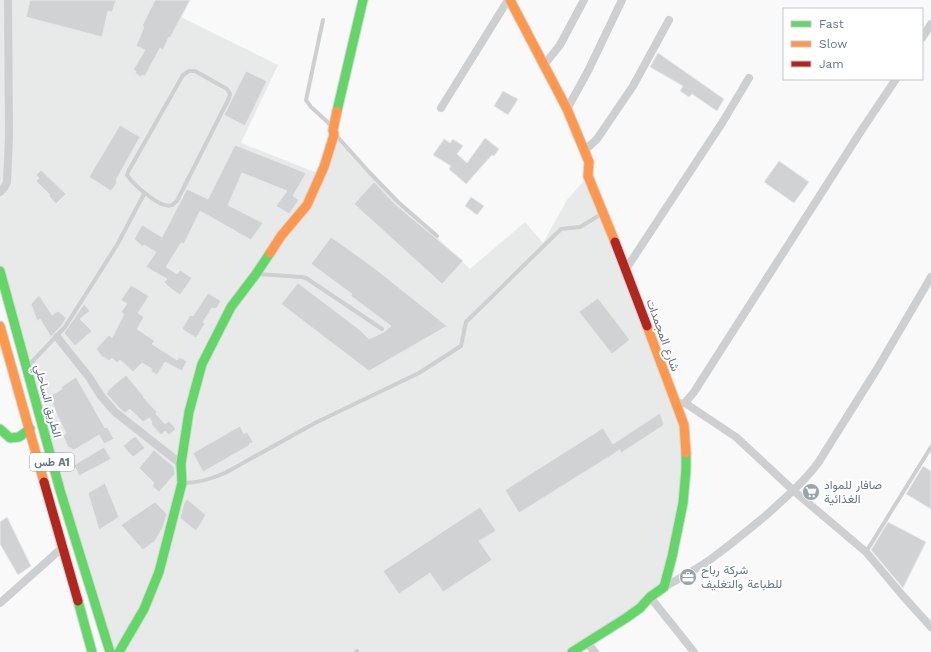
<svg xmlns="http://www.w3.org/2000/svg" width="931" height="652" font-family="'Work Sans',Vazirmatn,sans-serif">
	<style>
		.built { fill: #e8e9e9 }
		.building { fill: #d0d2d3; stroke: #e8e8e8 }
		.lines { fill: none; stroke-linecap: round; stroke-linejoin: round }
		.fast-casing { stroke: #d5d6d7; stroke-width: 11 }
		.slow-casing { stroke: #d5d6d7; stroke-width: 11 }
		.jam-casing { stroke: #d5d6d7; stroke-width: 11 }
		.lane { stroke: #cecfd0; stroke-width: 4 }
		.street { stroke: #cecfd0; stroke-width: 8 }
		.fast { stroke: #63d668; stroke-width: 9 }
		.slow { stroke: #ff974d; stroke-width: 9 }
		.jam { stroke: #b3261e; stroke-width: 9 }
		.labels { text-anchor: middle; stroke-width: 4; stroke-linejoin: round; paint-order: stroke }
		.shield { fill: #fff; stroke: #939fa8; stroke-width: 1 }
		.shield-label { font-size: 11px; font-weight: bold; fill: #657683 }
		.street-label { font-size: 12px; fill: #657683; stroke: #fff }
		.poi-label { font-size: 12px; fill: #657683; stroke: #fff; text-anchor: start }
	</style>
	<rect width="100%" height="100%" fill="#f9f9f9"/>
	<path class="built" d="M0,0H153L183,18L278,65L241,143L320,174L334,135L369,172L470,269L525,222L543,243L567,200L588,176L684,425L686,470L664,587L572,652H110L0,271Z"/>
	<path class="building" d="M30,0H116L112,12L108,11L102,37L26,17Z
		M155,0H190L170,38L169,37L163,50L160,48L145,76L142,75L141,77L135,73L136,71L133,70L145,50L136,46L144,27L142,26Z
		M658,53L724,99L717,111L692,94L689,97L680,91L683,86L650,67Z
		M246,71L267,81L245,126L224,115Z
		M503,91L518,99L508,115L494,106Z
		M120,125L140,137L116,180L117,183L111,191L89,177Z
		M485,138L499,149L494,156L492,155L466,184L449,169L451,166L433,155L444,139L450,143L453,139L463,146L457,154L467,163Z
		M235,145L306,173L293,196L299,200L289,214L276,206L287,191L242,173L228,205L263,223L251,240L200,211L184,244L181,243L166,267L177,274L180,270L192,278L180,295L169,287L164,282L167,279L146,267L156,252L144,245L143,247L134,239L142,225L162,237L187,189L208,199Z
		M779,161L809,182L794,203L764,182Z
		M41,170L66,194L56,204L49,196L50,195L36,181L39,178L36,175Z
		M374,182L396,205L463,261L442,284L354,204Z
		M471,197L484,206L477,215L465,206Z
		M331,237L373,267L447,326L369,371L281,304L298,283L360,330L369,339L384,332L391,326L351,296L352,294L311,264Z
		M131,285L149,296L138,313L144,317L137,329L155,341L152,344L177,360L179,357L187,361L182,371L165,362L157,375L151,371L152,369L142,363L133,372L120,360L117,363L112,358L109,361L104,357L103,358L96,349L109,335L112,338L124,314L121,312L127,304L121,300Z
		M208,293L221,301L216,309L212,308L203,322L205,324L196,338L182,329L190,315L193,316Z
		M39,295L52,315L58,311L66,318L62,325L51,337L40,319L37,321L31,304Z
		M598,298L630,340L612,354L579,312Z
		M84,304L90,311L80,319L92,331L75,346L64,333Z
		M126,375L144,397H143L157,412L156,414L165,424L169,421L176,429L169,435L165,431L161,435L151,424L152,422L149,418L143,422L130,409L125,413L119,408L106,393L108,392L107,391Z
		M76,377L105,428L107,427L114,439L104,444L99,435L74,450L68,447L63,436L66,433L57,415L50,396L62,389L61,387Z
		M660,413L664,425L621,453L620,450L519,513L505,490L603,428L613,444Z
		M240,426L244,434L247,432L253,442L249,444L250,445L203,472L193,453Z
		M135,436L145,448L133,457L123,446Z
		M104,447L111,459L79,476L74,465Z
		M154,450L174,467L175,474L159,492L152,486L154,483L139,468Z
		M923,466L931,471V509L906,494Z
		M105,483L119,517L99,530L88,493Z
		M187,499L206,515L196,531L180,518L184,503Z
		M155,502L167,514L163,527L155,541L143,550L121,525Z
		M480,507L496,531L479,541L492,560L443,592L430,573L399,594L383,571Z
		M7,517L31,566L18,575L0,544V522Z
		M888,522L926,542L903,588L871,550Z"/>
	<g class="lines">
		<g class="fast-casing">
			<path id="fast" d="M337,111L363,0
				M0,271L60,490L110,652
				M0,429L10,438L19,437L30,429
				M78,601L92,652
				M119,652L144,609L159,572L182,483L181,464L189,412L202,364L231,307L256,274L270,253
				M572,652L626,618L640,608L650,597L664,587L672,557L683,503L686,470V453"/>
		</g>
		<g class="slow-casing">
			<path id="slow" d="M510,0L567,109L589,162L588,176L615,242
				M270,253L281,236L307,205L324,167L334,135L333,130L337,111
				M0,326L44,482
				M647,326L684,425L686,453"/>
		</g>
		<g class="jam-casing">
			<path id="jam" d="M615,242L647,326
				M44,482L78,601"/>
		</g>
		<path class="lane" d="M323,20L306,100L311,107L332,126
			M189,71H195L227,89L230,94L229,98L177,201C175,202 174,204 172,205C161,210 133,184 127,175L129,170L183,75Z
			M335,134L369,172L398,202L437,236
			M258,274L301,277L306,278L382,329
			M29,365L65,327L117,245L144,194
			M184,483C199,483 211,479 225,473L315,423L419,373L461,346L466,322L561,229L580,227L603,213
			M866,552L931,447
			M356,652L357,651"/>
		<path class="street" d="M922,38L931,24
			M544,65L560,45L584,0
			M441,108L508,0
			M567,109L588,71L622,0
			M584,151L597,139L633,86L669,20
			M0,192L4,188L7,182L9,137L8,0
			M626,269L722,123L749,78
			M57,337L89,377L101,396L115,412L181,464
			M685,403L736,437L794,491L866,552L903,596L931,627
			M676,404L685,403L694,392L863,128L896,79
			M664,587C680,578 696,570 711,559C729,546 747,531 764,517C783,500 802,484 818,463L877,369L931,277
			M650,597L694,652
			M0,603L62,548
			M587,643L595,652"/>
		<use href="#fast" class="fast"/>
		<use href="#slow" class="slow"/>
		<use href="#jam" class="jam"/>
	</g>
	<defs>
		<g id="supermarket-disc" transform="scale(0.9)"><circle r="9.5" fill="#99a4ac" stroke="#fff"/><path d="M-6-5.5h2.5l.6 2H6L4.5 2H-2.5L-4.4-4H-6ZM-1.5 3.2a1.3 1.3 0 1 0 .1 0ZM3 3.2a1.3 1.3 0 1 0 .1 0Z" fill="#fff"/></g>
		<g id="office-disc" transform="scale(0.9)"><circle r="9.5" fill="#99a4ac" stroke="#fff"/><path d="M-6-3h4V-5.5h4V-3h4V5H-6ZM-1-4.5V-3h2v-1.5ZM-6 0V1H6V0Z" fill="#fff"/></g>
	</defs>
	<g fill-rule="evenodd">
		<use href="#supermarket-disc" x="811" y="492"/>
		<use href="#office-disc" x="688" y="577"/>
	</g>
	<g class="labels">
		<rect class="shield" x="30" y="453" width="44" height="18" rx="3"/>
		<g class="shield-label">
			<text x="52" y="466">طس A1</text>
		</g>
		<g class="street-label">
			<text transform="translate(663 335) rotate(70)" y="4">شارع المجمدات</text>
			<text transform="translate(48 401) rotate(75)" y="4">الطريق الساحلي</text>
		</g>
		<g class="poi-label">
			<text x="824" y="489">صافار للمواد<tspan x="824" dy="14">الغذائية</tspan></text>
			<text x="701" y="574">شركة رباح<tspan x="701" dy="14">للطباعة والتغليف</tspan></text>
		</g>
	</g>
	<rect x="783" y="8" width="140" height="72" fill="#ffffff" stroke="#c1c8cd"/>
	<rect x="791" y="21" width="20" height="6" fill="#63d668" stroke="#c1c8cd"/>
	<text x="819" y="28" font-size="12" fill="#657683">Fast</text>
	<rect x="791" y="41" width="20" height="6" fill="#ff974d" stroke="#c1c8cd"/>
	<text x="819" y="48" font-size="12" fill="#657683">Slow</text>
	<rect x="791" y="61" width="20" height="6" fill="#b3261e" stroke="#c1c8cd"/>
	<text x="819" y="68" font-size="12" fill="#657683">Jam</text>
</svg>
